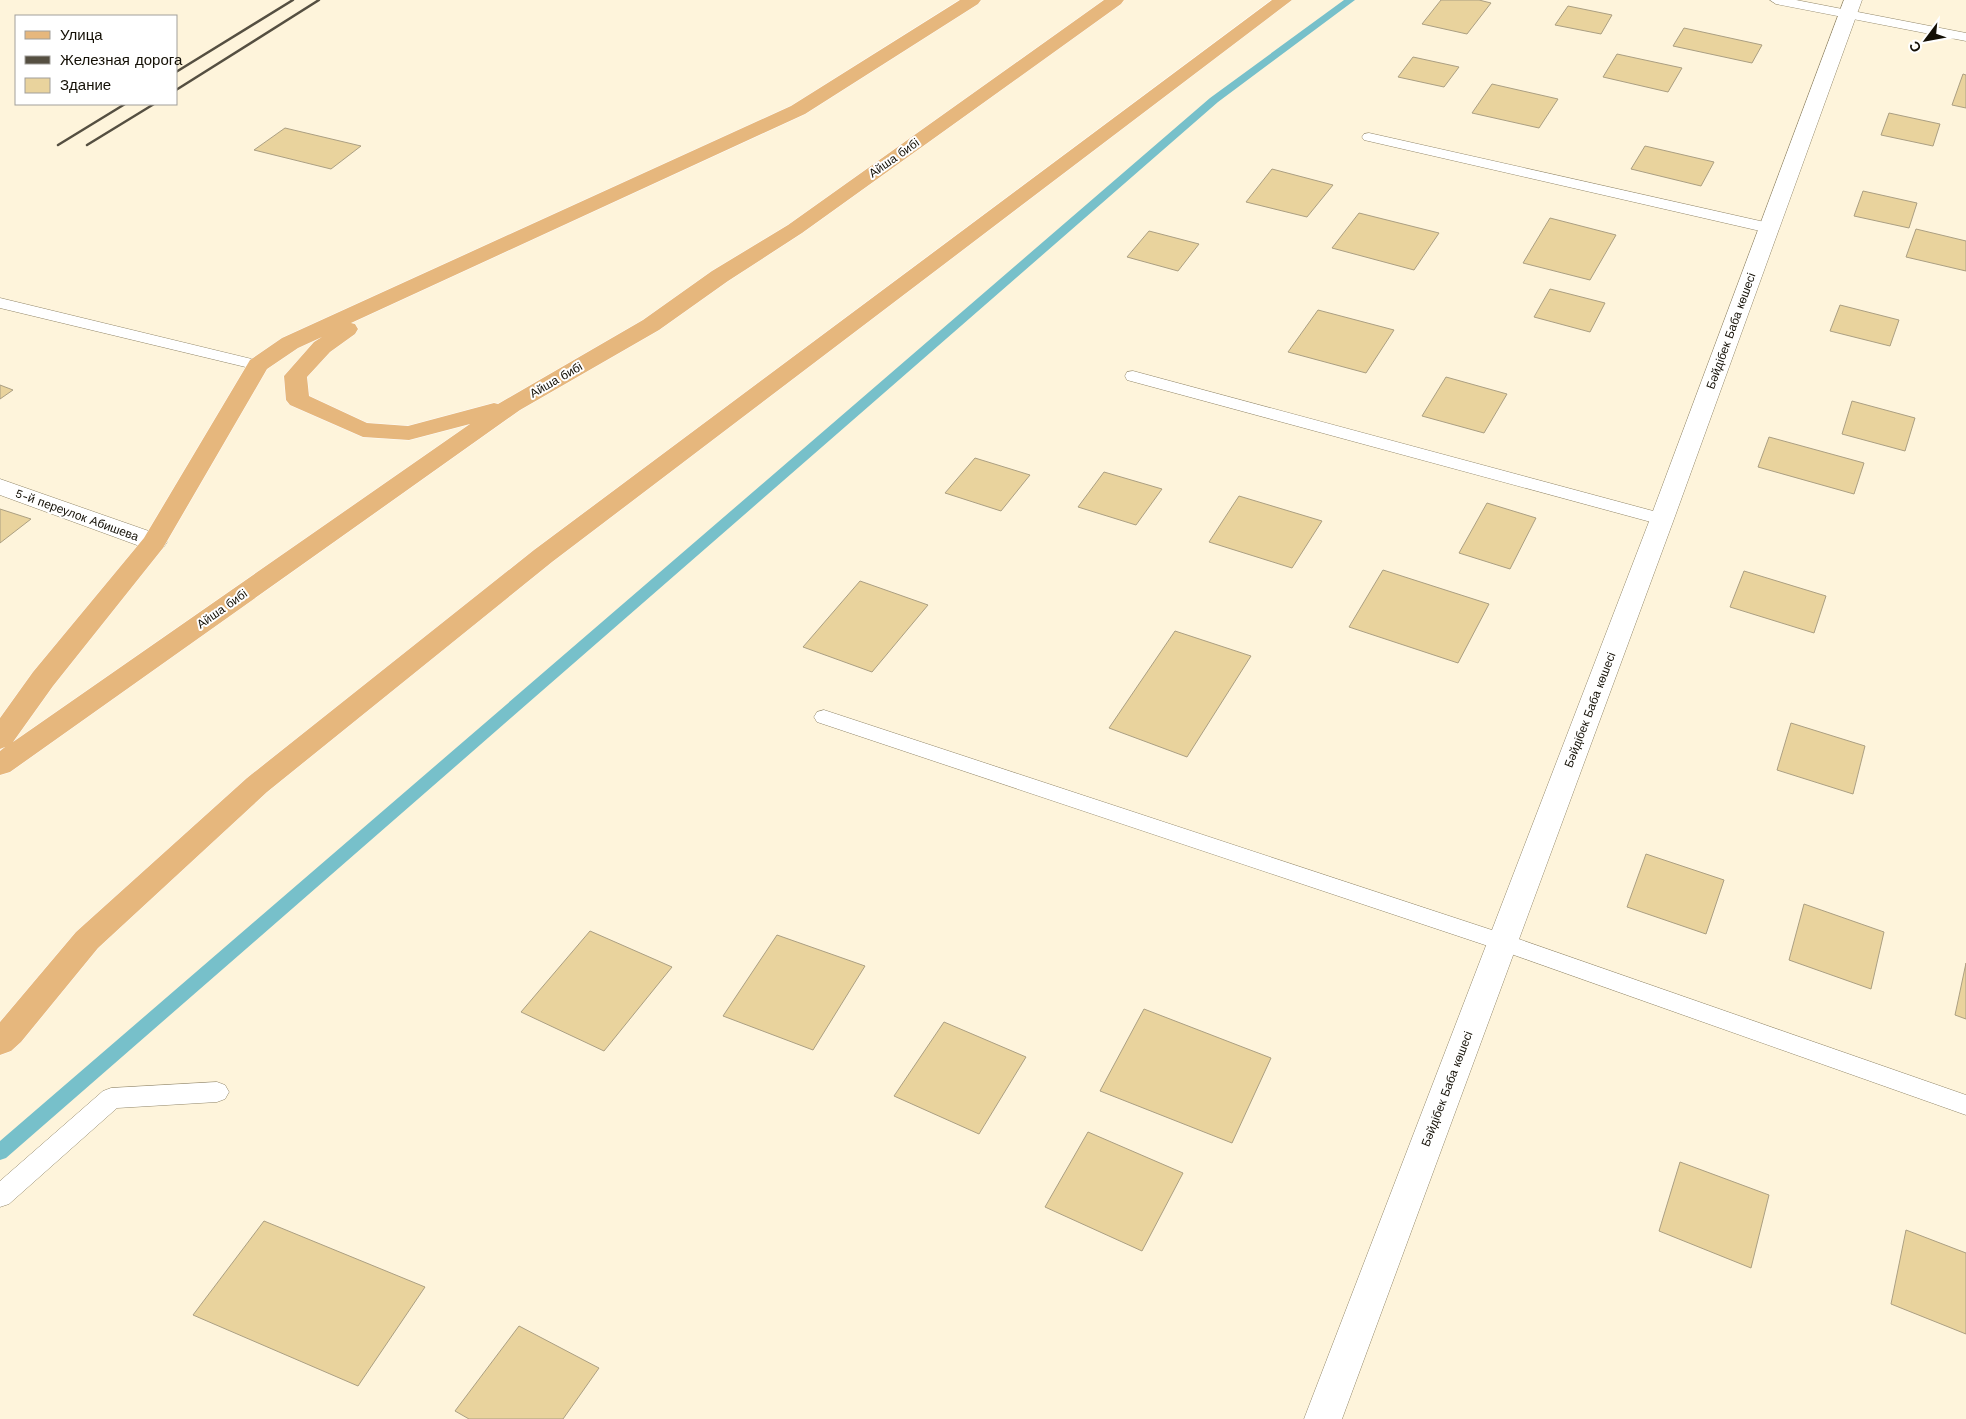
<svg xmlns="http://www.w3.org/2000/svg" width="1966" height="1419" font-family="'Work Sans',sans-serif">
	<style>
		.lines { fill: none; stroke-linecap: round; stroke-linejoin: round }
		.stream { fill: #77c0ca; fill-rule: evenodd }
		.building { fill: #e9d39d; stroke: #ab9f82 }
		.service-casing { stroke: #92876a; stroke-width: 1 }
		.minor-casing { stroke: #92876a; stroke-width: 1 }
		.primary-casing { stroke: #fff; stroke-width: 1 }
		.service { fill: #fff; fill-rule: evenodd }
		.minor { fill: #fff; fill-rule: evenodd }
		.primary { fill: #e6b77d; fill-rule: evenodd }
		.rail { stroke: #554f41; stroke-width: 2.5 }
		.labels { text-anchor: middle; stroke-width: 4; stroke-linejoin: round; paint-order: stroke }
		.street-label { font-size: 12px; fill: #130f05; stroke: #fff }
	</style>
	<rect width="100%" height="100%" fill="#fef4db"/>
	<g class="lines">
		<path class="stream" d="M1344,0H1355L1218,102L6,1158L0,1160V1141L1210,98Z"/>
	</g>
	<path class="building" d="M1441,0H1479L1491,3L1467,34L1422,24Z
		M1568,6L1612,15L1601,34L1555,25Z
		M1684,28L1762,45L1752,63L1673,46Z
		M1617,54L1682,68L1668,92L1603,77Z
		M1413,57L1459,67L1444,87L1398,77Z
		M1963,74L1966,75V108L1952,105Z
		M1492,84L1558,99L1539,128L1472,113Z
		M1889,113L1940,124L1933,146L1881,135Z
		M285,128L361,146L331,169L254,150Z
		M1645,146L1714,162L1701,186L1631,169Z
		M1272,169L1333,185L1307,217L1246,202Z
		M1863,191L1917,203L1909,228L1854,216Z
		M1359,213L1439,233L1414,270L1332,248Z
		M1550,218L1616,235L1590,280L1523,263Z
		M1916,229L1966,241V271L1906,257Z
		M1149,231L1199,244L1178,271L1127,257Z
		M1550,289L1605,303L1590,332L1534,317Z
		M1840,305L1899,320L1890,346L1830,331Z
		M1318,310L1394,330L1366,373L1288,352Z
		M1446,377L1507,394L1484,433L1422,416Z
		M0,385L13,390L0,399Z
		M1852,401L1915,418L1905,451L1842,434Z
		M1769,437L1864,463L1854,494L1758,467Z
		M975,458L1030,475L1001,511L945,493Z
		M1104,472L1162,489L1136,525L1078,507Z
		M1239,496L1322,521L1292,568L1209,542Z
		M1487,503L1536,518L1510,569L1459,553Z
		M0,509L31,519L0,543Z
		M1383,570L1489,604L1458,663L1349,627Z
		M1744,571L1826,596L1814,633L1730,607Z
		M860,581L928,605L872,672L803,647Z
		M1175,631L1251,656L1187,757L1109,728Z
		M1791,723L1865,746L1853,794L1777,770Z
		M1646,854L1724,880L1706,934L1627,907Z
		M1804,904L1884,932L1871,989L1789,960Z
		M590,931L672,967L604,1051L521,1012Z
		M777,935L865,966L813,1050L723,1016Z
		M1966,963V1019L1955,1015Z
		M1144,1009L1271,1058L1232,1143L1100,1091Z
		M944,1022L1026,1057L979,1134L894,1096Z
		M1088,1132L1183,1173L1142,1251L1045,1207Z
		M1680,1162L1769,1195L1751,1268L1659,1231Z
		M264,1221L425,1287L358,1386L193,1315Z
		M1906,1230L1966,1253V1334L1891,1304Z
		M519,1326L599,1368L563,1419H469L455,1411Z"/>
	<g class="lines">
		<g class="service-casing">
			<path id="service" d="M1770,0H1796L1966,33V41L1776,4Z
				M1369,133L1769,223L1774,225L1777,228L1774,231L1769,233L1364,140L1362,137L1364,134Z
				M0,298L264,362L266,365L264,368L258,370L0,308Z
				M1133,371L1668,515L1671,519L1668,523L1662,525L1127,380L1125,376L1127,372Z
				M824,710L1510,936L1966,1095V1115L1494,948L817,722L814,717L817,712Z
				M217,1082L225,1085L229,1092L225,1099L217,1102L117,1108L9,1204L0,1207V1181L103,1091L111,1088Z"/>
		</g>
		<g class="minor-casing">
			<path id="minor" d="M1844,0H1862L1674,519L1342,1419H1304L1650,519Z
				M0,479L163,536L167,542L163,548L154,550L145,548L0,495Z"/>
		</g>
		<g class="primary-casing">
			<path id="primary" d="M960,0H981L978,4L805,114L351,323L355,324L358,329L355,334L330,352L307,377L309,396L367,423L408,426L494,403L498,404L643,320L712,271L788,225L1104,0H1124L1121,4L802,233L728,281L659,330L520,410L10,772L0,775V751L5,747L0,749V718L33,672L144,538L250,360L282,338L791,106ZM322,337L314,342L284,376L286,400L290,405L363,437L409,440L470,424L13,742L53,686L163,548L267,369L298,348Z
				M1272,0H1292L552,562L267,792L98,948L21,1042L11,1051L0,1055V1022L76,932L247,778L534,550Z"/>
		</g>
		<use href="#service" class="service"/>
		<use href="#minor" class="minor"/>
		<use href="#primary" class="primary"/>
		<path class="rail" d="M176,72L293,0
			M176,90L319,0
			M58,145L125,104
			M87,145L154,104"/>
	</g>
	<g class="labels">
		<g class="street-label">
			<text transform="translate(894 158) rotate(-35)" y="4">Айша бибі</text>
			<text transform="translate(1731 331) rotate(-70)" y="4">Бәйдібек Баба көшесі</text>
			<text transform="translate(556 380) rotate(-30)" y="4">Айша бибі</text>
			<text transform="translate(77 515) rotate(20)" y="4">5-й переулок Абишева</text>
			<text transform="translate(222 609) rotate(-35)" y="4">Айша бибі</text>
			<text transform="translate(1590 710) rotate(-69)" y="4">Бәйдібек Баба көшесі</text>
			<text transform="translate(1447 1089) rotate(-69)" y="4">Бәйдібек Баба көшесі</text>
		</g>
	</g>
	<rect x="15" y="15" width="162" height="90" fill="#ffffff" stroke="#a19f9b"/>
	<rect x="25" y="31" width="25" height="8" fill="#e6b77d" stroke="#a19f9b"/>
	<text x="60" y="40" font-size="15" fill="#130f05">Улица</text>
	<rect x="25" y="56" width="25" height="8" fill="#554f41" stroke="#a19f9b"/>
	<text x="60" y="65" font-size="15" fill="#130f05">Железная дорога</text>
	<rect x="25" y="78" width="25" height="15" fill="#e9d39d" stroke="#a19f9b"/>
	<text x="60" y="90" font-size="15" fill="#130f05">Здание</text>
	<g transform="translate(1926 40) rotate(238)" stroke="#ffffff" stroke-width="4" paint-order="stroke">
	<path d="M0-4L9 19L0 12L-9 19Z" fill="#130f05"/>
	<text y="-8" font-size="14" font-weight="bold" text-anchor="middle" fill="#130f05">С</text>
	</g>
</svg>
